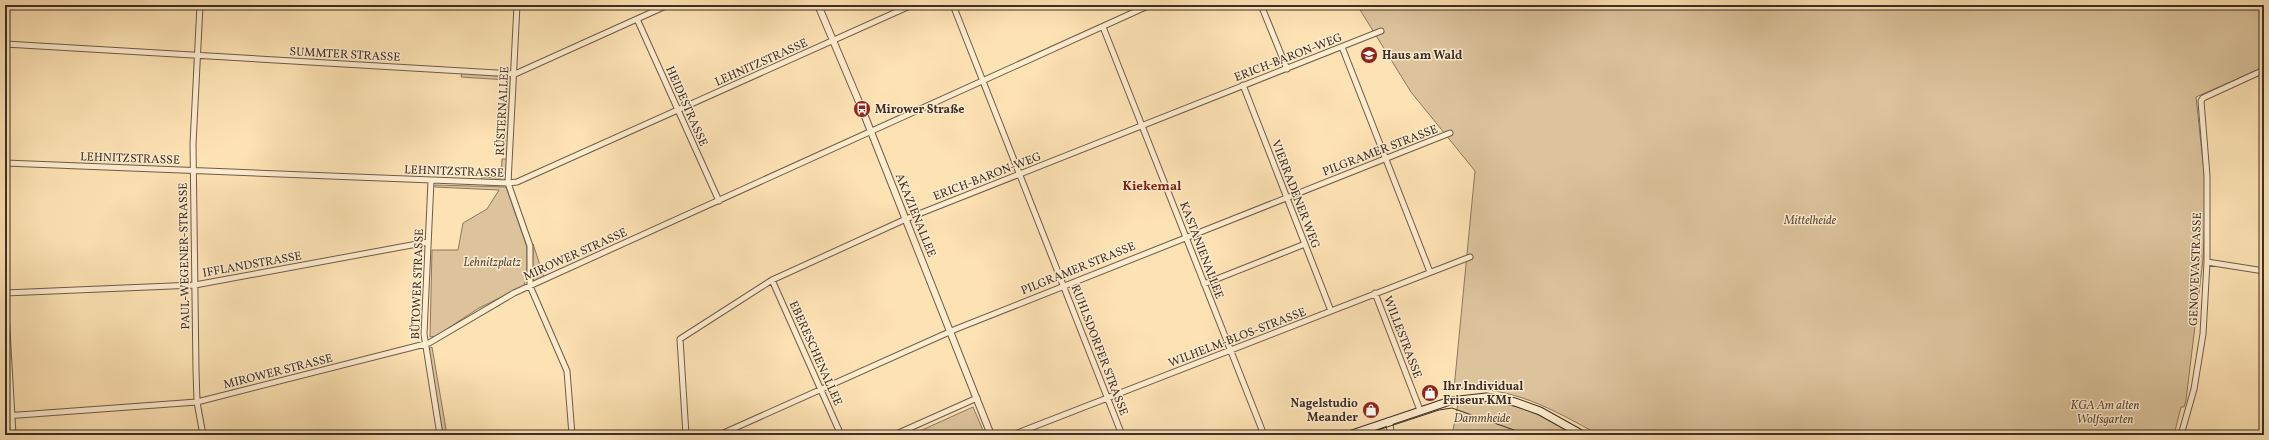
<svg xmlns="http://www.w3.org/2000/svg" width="2269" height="440" font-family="Vollkorn,serif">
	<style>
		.green { fill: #dcc39b; stroke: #8c7862 }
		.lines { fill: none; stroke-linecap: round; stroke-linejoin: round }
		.minor-casing { stroke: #6d5b4b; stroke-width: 7 }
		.tertiary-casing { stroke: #6d5b4b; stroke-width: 8 }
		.secondary-casing { stroke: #3d2e28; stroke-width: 9 }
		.minor { stroke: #feecce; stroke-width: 5 }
		.tertiary { stroke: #feecce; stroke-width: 6 }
		.secondary { stroke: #feecce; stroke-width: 7 }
		.tram { stroke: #3d2e28; stroke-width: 1 }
		.labels { text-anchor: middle; stroke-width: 3; stroke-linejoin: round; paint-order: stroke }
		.street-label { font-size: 12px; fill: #3d2e28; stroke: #feecce }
		.poi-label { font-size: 12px; font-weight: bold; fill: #3d2e28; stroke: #feecce; text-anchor: start }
		.park-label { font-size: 12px; font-style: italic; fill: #5d4c3f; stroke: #feecce }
		.neighbourhood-label { font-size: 13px; font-weight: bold; fill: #7a1f14; stroke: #feecce }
	</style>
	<rect width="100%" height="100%" fill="#fde2b3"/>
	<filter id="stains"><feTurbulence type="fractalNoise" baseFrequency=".005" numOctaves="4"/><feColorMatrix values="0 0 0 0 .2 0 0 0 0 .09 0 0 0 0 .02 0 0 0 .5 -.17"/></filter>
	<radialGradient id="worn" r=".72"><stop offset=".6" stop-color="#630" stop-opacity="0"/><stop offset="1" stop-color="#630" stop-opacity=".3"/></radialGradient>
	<path class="green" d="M1357,5H2264V67L2196,97L2206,191L2203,260L2186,400L2184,407H2181L2174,435H1599C1552,409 1511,385 1454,389L1475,171L1411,92Z
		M462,73L511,77L510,121H504L507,80L461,77Z
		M504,124L510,125L508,154H502Z
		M502,159H508L506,179L503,181L482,180L481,177L501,178Z
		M435,185L506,187L527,247V275L524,286L479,308L436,336L430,337L432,250H458L463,223L487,209L499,190L435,187Z
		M533,244L544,277L535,281L532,278Z
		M432,347L447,435H443L428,349Z
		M1473,400C1520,403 1537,413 1577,435H1452L1458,404Z
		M973,407L985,435H911Z"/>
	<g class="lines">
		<g class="minor-casing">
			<path id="minor" d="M200,5L193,144L196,370L197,402L203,435
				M517,5L508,183L530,246V286L567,371L572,435
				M953,5L1122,435
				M1261,5L1287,69
				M637,19L719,201
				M1103,27L1264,435
				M5,41L7,5
				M5,44L515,74L668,5
				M1342,47L1430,272
				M1243,85L1331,311
				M5,163L508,183L517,182L912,5
				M431,181L424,334L440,435
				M2207,262L2264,271
				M772,280L841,435
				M1204,284L1305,244
				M5,293L195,285L428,242
				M1375,293L1420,410
				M5,295L13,435
				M5,416L197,402L429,343L514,293L1150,5
				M686,435L680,339L772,280L906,219L1381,31
				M719,435L956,329L1450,133
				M894,435L977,398
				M1012,435L1470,257
				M2181,435L2194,389L2203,334L2207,262V176L2201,101L2203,98L2264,70"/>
		</g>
		<g class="tertiary-casing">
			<path id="tertiary" d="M818,5L862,109L991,435
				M1389,421L1391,435"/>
		</g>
		<g class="secondary-casing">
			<path id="secondary" d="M1349,435L1450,401L1486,397L1515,402L1540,411L1583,435"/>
		</g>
		<use href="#minor" class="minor"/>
		<use href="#tertiary" class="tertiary"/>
		<use href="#secondary" class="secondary"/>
		<path class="tram" d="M1523,431L1539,435
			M1363,435L1439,410L1452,408L1528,435"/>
	</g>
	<defs>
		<g id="school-disc" transform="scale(0.9)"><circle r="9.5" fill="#8f2418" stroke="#feecce"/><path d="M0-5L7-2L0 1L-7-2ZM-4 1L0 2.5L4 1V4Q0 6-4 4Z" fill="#fff"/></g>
		<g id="bus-disc" transform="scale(0.9)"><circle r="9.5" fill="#8f2418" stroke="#feecce"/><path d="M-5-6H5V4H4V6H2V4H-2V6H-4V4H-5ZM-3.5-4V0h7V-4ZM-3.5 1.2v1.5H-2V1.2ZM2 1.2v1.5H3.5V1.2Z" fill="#fff"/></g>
		<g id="shop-disc" transform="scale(0.9)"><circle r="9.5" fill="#8f2418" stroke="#feecce"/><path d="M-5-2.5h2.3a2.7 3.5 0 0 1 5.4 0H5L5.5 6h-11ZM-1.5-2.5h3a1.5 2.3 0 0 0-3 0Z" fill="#fff"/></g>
	</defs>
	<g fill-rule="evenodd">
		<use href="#school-disc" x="1369" y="55"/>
		<use href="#bus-disc" x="862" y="109"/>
		<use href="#shop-disc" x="1430" y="393"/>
		<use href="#shop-disc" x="1371" y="410"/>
	</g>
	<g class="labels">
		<g class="street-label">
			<text transform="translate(345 54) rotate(3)" y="4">SUMMTER STRASSE</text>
			<text transform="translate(1288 57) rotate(-21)" y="4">ERICH-BARON-WEG</text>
			<text transform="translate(761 62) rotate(-24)" y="4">LEHNITZSTRASSE</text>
			<text transform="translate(687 106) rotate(66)" y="4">HEIDESTRASSE</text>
			<text transform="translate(502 111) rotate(-87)" y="4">RÜSTERNALLEE</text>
			<text transform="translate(1380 150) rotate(-21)" y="4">PILGRAMER STRASSE</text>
			<text transform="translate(130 158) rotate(2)" y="4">LEHNITZSTRASSE</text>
			<text transform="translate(454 171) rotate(2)" y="4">LEHNITZSTRASSE</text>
			<text transform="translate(987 176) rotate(-21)" y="4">ERICH-BARON-WEG</text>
			<text transform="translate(1296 194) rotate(69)" y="4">VIERRADENER WEG</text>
			<text transform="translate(916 215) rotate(68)" y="4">AKAZIENALLEE</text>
			<text transform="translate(1202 250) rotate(69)" y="4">KASTANIENALLEE</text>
			<text transform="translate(575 254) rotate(-24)" y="4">MIROWER STRASSE</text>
			<text transform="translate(184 256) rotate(-91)" y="4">PAUL-WEGENER-STRASSE</text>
			<text transform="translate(252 264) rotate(-10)" y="4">IFFLANDSTRASSE</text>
			<text transform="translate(1078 268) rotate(-22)" y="4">PILGRAMER STRASSE</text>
			<text transform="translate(2195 269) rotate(-88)" y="4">GENOVEVASTRASSE</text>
			<text transform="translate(417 284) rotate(-88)" y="4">BÜTOWER STRASSE</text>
			<text transform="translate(1237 337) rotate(-21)" y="4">WILHELM-BLOS-STRASSE</text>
			<text transform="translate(1403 337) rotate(69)" y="4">WILLESTRASSE</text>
			<text transform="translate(1100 350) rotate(69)" y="4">RUHLSDORFER STRASSE</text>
			<text transform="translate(816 353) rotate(66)" y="4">EBERESCHENALLEE</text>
			<text transform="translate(278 371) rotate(-14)" y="4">MIROWER STRASSE</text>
		</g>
		<g class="poi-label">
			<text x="1382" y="59">Haus am Wald</text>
			<text x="875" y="113">Mirower Straße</text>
			<text x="1443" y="390">Ihr Individual<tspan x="1443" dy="14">Friseur KM1</tspan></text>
			<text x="1358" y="407" text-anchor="end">Nagelstudio<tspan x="1358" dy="14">Meander</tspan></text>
		</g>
		<g class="park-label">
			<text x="1810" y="224">Mittelheide</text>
			<text x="492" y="266">Lehnitzplatz</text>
			<text x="2105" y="409">KGA Am alten<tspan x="2105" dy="14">Wolfsgarten</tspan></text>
			<text x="1482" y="422">Dammheide</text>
		</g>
		<g class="neighbourhood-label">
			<text x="1152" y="190">Kiekemal</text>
		</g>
	</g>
	<rect width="2269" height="440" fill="none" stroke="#fde2b3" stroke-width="20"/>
	<rect x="6" y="6" width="2257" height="428" fill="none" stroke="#3d2e28" stroke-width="2"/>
	<rect x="10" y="10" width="2249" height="420" fill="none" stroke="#3d2e28"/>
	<rect width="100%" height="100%" filter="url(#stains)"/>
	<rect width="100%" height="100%" fill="url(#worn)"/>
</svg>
